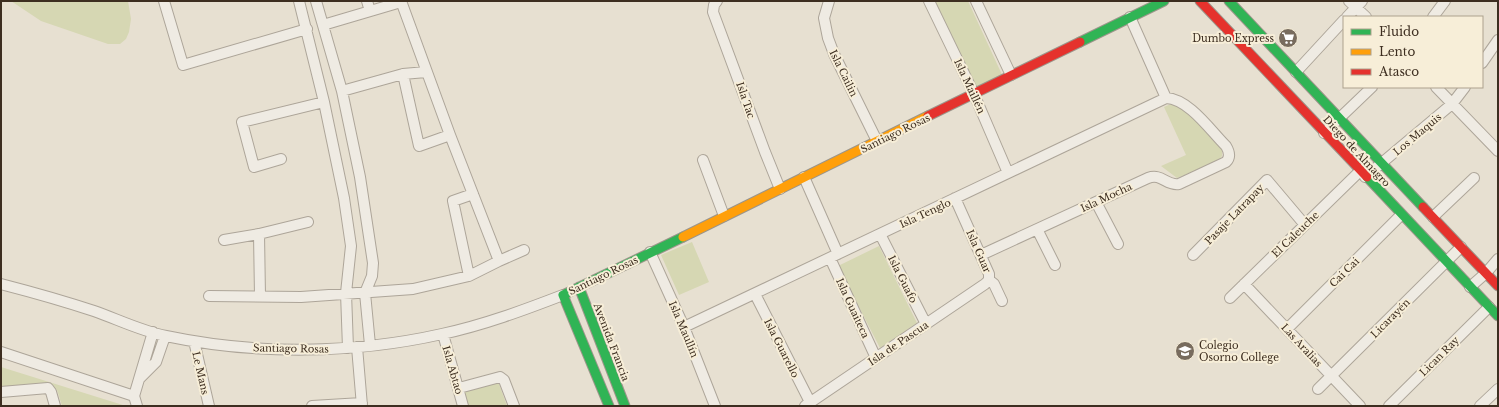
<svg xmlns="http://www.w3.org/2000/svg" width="1499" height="407" font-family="'Libre Baskerville',serif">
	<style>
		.green { fill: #d6d7b3 }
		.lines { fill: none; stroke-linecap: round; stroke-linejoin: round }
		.street-casing { stroke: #ada599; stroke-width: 12 }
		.fast-casing { stroke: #9c958a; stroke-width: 11 }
		.slow-casing { stroke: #9c958a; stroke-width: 11 }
		.jam-casing { stroke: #9c958a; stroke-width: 11 }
		.street { stroke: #efebe3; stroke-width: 10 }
		.fast { stroke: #30b455; stroke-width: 9 }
		.slow { stroke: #ff9f0a; stroke-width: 9 }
		.jam { stroke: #e5322d; stroke-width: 9 }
		.labels { text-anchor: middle; stroke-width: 4; stroke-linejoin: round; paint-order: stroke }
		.poi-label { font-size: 10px; fill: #3d2e20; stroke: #f7eed8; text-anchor: end }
		.street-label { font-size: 10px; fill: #3d2e20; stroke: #f7eed8 }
	</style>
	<rect width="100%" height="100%" fill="#e7e0d1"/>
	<path class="green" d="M11,1H128L131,19L129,32L126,39L120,44H108L41,21Z
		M933,1H968L1004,79L975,93Z
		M1173,103L1183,107L1222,150V156L1217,162L1177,178L1161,166L1186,155L1164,107Z
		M692,242L709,282L679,295L661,255Z
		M879,246L917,323L880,348L838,266Z
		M1,367L126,406H62L57,390L48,384L1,392Z
		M493,381L499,384L507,406H465L464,389Z"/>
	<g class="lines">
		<g class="street-casing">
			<path id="street" d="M164,1L183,65L307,29
				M299,1L324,102L344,198L351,246L346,293L348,348
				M316,1L342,91L360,177L373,263L372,276L365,293L370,345
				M367,1L370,11
				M401,1L450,135L499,261
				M717,1L714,5L713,12L765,152L780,189
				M829,1L824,18L828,38L834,54L877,141
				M929,1L974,94L1008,173
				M976,1L1011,75
				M1349,1L1366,17
				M1130,17L1166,98
				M1347,17L1362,1
				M1433,17L1445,1
				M323,25L401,2
				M1482,63L1498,40
				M1296,72L1344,20
				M403,74L419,146L450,135
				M1436,87L1498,151
				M342,91L403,74L426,72
				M1324,133L1372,87
				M281,159L254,167L242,122L324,102
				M703,160L724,216
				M804,177L838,254
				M1365,177L1452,104L1465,87
				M955,198L989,274V280
				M1096,202L1118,244
				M1433,217L1474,178
				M1037,229L1055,265
				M259,234L260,296
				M880,234L926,324
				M224,240L259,234L308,222
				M650,252L684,327L715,406
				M981,255L1148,178C1162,173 1166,186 1179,184L1226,162C1231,157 1229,151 1226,146C1210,130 1189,99 1166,98
				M1193,255L1267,180L1305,225
				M830,258L876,358
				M469,276L453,201L473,194
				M989,280L994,284L1002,301
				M1,284C32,292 64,301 94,311C117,319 141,331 166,336C256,355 353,354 442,334C484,325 524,310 563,295
				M1244,284L1360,406
				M1470,287L1486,273L1498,259
				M755,294L810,402
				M209,296L301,297L413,289L469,276L499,261L524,250
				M1230,298L1360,171
				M684,327L1166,98
				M1287,329L1401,215
				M443,334L463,406
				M194,341L209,406
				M357,347L362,406
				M1,352L134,396
				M140,378L156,362L165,336
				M459,388L500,377L504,380L514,406
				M1318,389L1461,247
				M1,392L48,388L51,392L55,406
				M137,406L134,396L153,332
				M312,406L362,403
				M805,406L985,284L989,280
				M1389,406L1489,307
				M1480,406L1498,389"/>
		</g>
		<g class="fast-casing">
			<path id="fast" d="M1229,1L1423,207
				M1080,42L1164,1
				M1367,177L1498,316
				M579,287L625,406
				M609,406L563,295L683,237"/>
		</g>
		<g class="slow-casing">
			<path id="slow" d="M683,237L928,116"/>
		</g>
		<g class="jam-casing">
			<path id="jam" d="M1200,1L1367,177
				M928,116L1080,42
				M1423,207L1498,286"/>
		</g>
		<use href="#street" class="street"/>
		<use href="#fast" class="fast"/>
		<use href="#slow" class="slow"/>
		<use href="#jam" class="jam"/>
	</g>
	<defs>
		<g id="supermarket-disc" transform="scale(1)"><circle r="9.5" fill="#786c5e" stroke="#f7eed8"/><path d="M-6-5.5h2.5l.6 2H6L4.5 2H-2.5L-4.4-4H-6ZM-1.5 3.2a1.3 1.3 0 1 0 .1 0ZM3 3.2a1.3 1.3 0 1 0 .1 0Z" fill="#fff"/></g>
		<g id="school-disc" transform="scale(1)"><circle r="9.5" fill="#786c5e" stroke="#f7eed8"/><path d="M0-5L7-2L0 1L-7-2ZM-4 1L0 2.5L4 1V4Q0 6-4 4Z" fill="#fff"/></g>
	</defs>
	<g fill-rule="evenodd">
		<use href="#supermarket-disc" x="1288" y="38"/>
		<use href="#school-disc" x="1185" y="351"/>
	</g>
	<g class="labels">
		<g class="poi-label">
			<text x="1274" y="42">Dumbo Express</text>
			<text x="1199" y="349" text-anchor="start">Colegio<tspan x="1199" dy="12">Osorno College</tspan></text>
		</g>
		<g class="street-label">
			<text transform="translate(844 73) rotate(64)" y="4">Isla Cailin</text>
			<text transform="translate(970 86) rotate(65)" y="4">Isla Maillén</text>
			<text transform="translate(746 100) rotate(71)" y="4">Isla Tac</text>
			<text transform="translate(895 133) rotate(-26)" y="4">Santiago Rosas</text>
			<text transform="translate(1417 134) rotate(-40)" y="4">Los Maquis</text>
			<text transform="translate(1357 151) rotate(47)" y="4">Diego de Almagro</text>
			<text transform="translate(1106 197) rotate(-25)" y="4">Isla Mocha</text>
			<text transform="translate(925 213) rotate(-25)" y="4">Isla Tenglo</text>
			<text transform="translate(1234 214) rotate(-46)" y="4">Pasaje Latrapay</text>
			<text transform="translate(1295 234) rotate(-44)" y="4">El Caleuche</text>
			<text transform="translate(979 251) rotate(66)" y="4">Isla Guar</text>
			<text transform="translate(1344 272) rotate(-45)" y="4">Cai Cai</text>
			<text transform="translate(603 275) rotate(-26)" y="4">Santiago Rosas</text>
			<text transform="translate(903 279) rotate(63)" y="4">Isla Guafo</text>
			<text transform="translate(853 308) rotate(65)" y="4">Isla Guaiteca</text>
			<text transform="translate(1390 318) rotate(-45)" y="4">Licarayén</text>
			<text transform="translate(684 329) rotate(67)" y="4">Isla Maullín</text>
			<text transform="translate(612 342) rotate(69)" y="4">Avenida Francia</text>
			<text transform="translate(898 343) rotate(-34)" y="4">Isla de Pascua</text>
			<text transform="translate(1302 345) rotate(47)" y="4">Las Aralias</text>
			<text transform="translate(291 348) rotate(1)" y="4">Santiago Rosas</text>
			<text transform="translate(782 348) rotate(63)" y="4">Isla Guarello</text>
			<text transform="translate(1439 356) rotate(-45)" y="4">Lican Ray</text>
			<text transform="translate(453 370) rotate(74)" y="4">Isla Abtao</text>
			<text transform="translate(201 373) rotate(77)" y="4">Le Mans</text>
		</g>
	</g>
	<rect width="1499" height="407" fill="none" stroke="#3d2e20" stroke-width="4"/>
	<rect x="1343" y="16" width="140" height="72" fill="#f7eed8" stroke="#ada18e"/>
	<rect x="1351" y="29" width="20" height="6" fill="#30b455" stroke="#ada18e"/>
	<text x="1379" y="36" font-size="12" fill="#3d2e20">Fluido</text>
	<rect x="1351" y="49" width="20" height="6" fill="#ff9f0a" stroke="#ada18e"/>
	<text x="1379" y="56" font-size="12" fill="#3d2e20">Lento</text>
	<rect x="1351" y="69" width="20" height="6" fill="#e5322d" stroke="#ada18e"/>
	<text x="1379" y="76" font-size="12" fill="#3d2e20">Atasco</text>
</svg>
